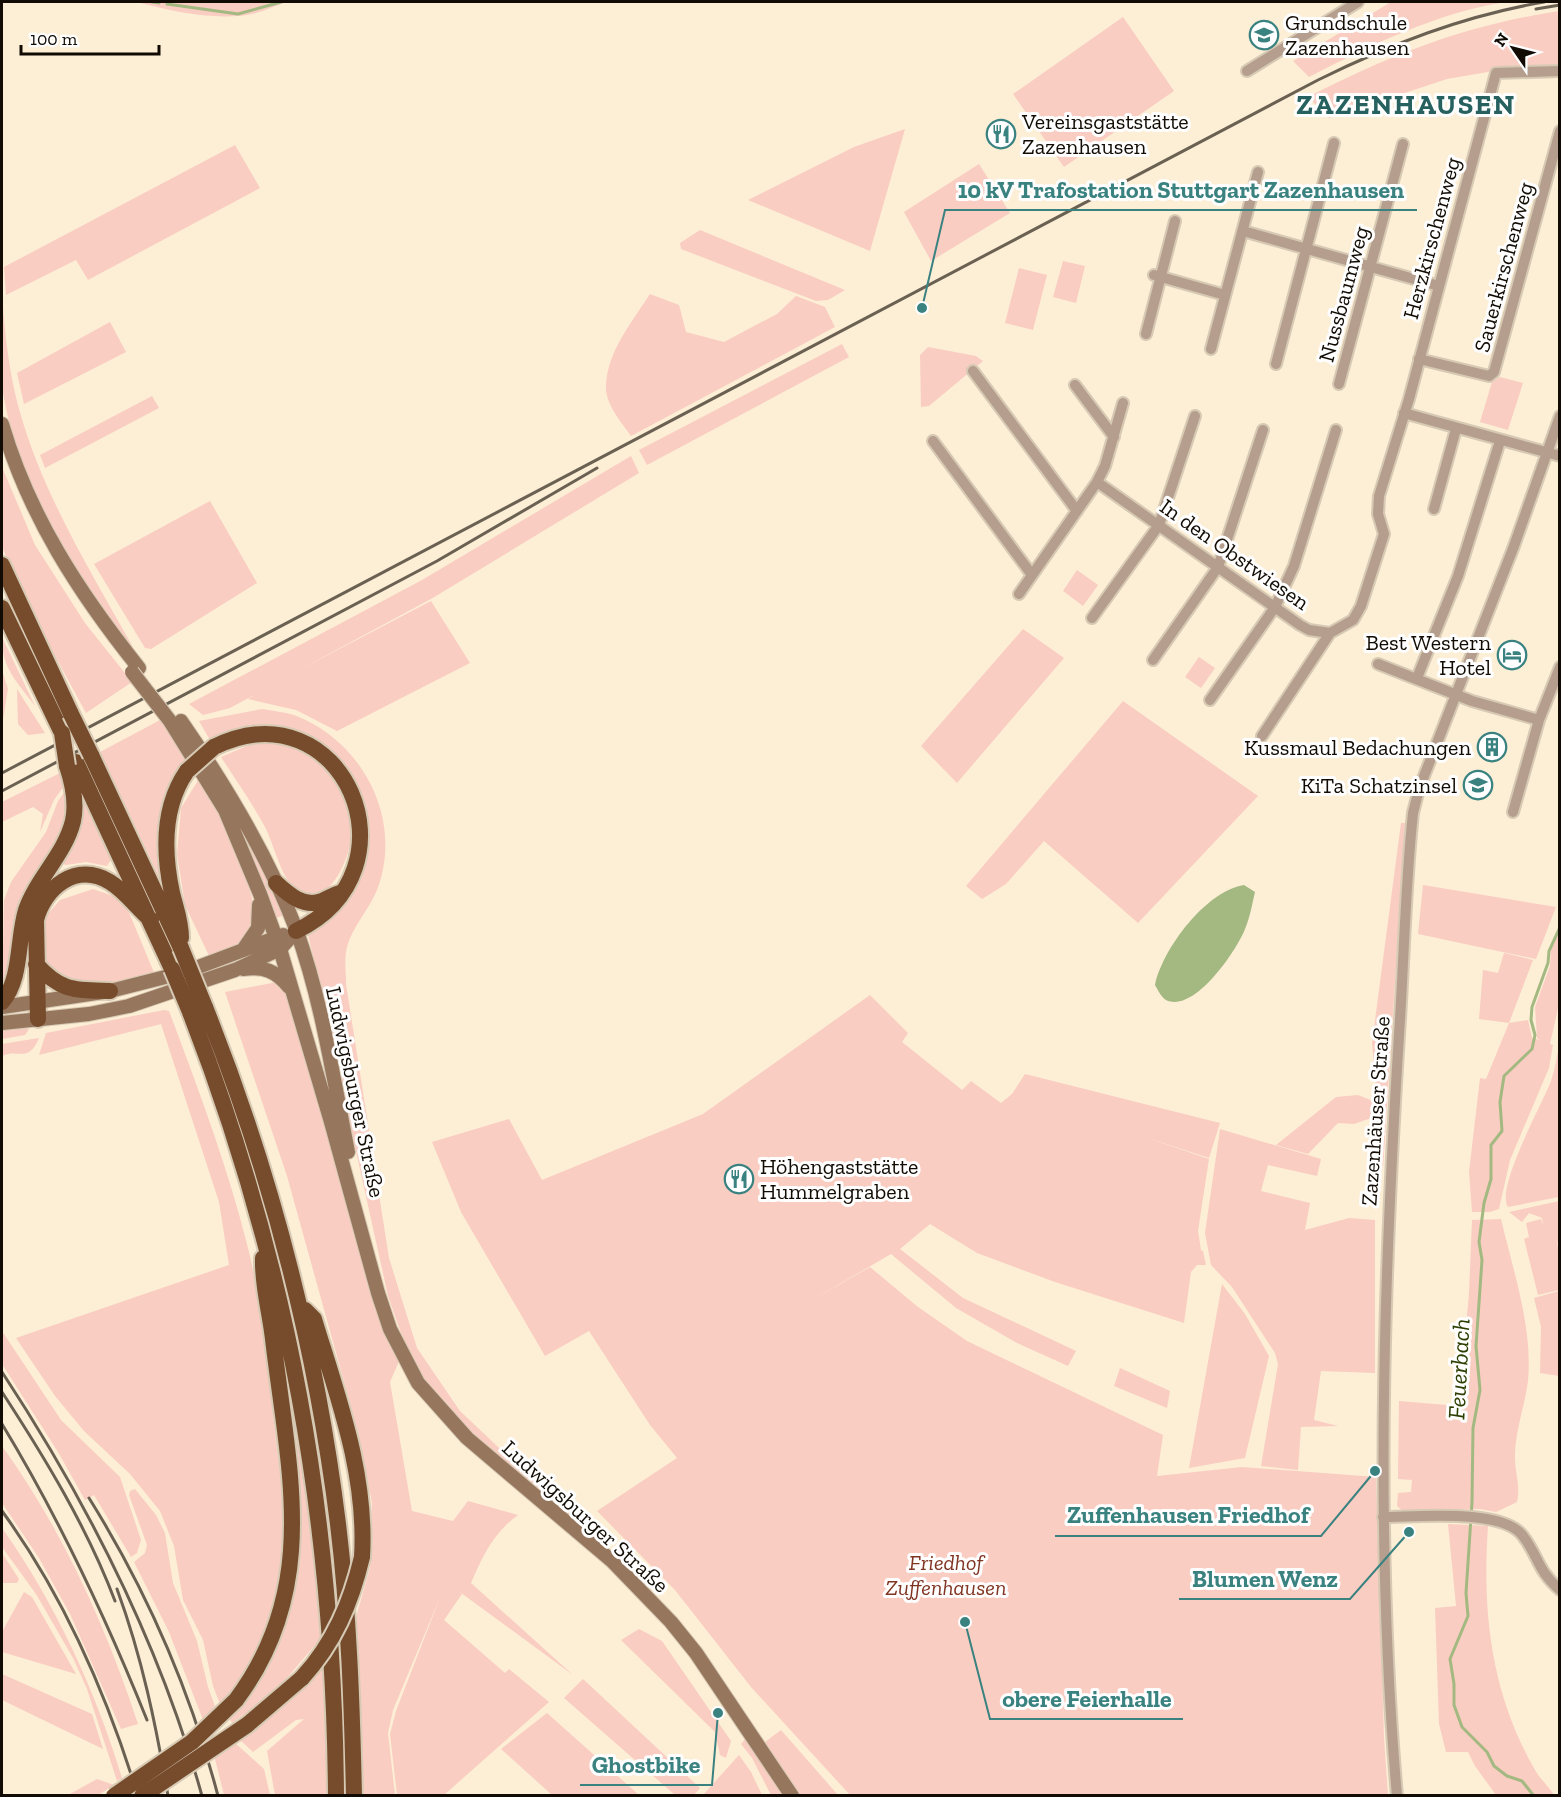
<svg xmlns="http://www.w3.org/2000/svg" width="1561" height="1797" font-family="'Zilla Slab',serif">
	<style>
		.green { fill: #facdc2 }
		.water { fill: #a3b981 }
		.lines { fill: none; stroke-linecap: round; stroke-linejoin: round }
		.stream { stroke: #a3b981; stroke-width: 3 }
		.minor-casing { stroke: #d7cab4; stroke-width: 14 }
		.secondary-casing { stroke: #d7cab4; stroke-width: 16 }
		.trunk-casing { stroke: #d7cab4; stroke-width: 20 }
		.minor { stroke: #b59e8d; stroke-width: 10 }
		.secondary { stroke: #97765e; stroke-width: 14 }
		.trunk { stroke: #764c2c; stroke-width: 16 }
		.rail { stroke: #6a6153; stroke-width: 3 }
		.secondary-bridge-casing { stroke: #d7cab4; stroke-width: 16; stroke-linecap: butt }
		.trunk-bridge-casing { stroke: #d7cab4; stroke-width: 20; stroke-linecap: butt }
		.secondary-bridge { stroke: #97765e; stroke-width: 14 }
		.trunk-bridge { stroke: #764c2c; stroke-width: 16 }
		.labels { text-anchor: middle; stroke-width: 6; stroke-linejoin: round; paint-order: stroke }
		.poi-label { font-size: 22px; fill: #110b03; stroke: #fefefe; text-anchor: start }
		.street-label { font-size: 22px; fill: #110b03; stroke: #fefefe }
		.park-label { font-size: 22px; font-style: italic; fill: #803422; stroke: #fefefe }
		.water-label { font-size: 24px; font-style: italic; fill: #2c3e00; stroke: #fefefe }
		.district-label { font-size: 28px; font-weight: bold; letter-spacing: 1.5px; fill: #26605f; stroke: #fefefe }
		.leader { fill: none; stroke: #398280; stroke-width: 2 }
		.callout-dot { fill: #398280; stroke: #fefefe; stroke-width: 2 }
		.callout-label { font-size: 24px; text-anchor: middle; font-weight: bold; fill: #398280; stroke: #fefefe; stroke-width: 6; stroke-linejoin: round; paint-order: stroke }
	</style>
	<rect width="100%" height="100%" fill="#fdeed6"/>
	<path class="green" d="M137,2H287C274,6 261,13 247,15C212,20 170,11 137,2Z
		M1391,2H1506C1436,13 1371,45 1309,77L1293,61Z
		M1559,11V69L1511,68L1447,79L1329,118L1308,97C1395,53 1463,26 1559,11Z
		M1123,17L1174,91L1064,167L1013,94Z
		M905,129L870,251L748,200L854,147Z
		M235,145L260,188L88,280L76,260L6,295L4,267Z
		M979,164L1010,213L931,261L904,212Z
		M700,230L845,290L828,300L816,301L681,249L680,243Z
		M1063,261L1085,266L1076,303L1053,297Z
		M1019,268L1047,275L1033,330L1005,323Z
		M650,294L679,305L686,332L724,342L777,314L796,296L825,307L835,327L631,436C622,423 605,404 606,386C607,352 632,322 650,294Z
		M2,296C5,334 9,373 19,409C43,495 91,572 134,649C75,577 16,481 2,387C0,358 2,326 2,296Z
		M110,322L126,352L24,404L17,373Z
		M842,344L849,357L647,465L639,450Z
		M928,347L976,356L983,361L929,406L921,407L920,355Z
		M1500,377L1523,383L1508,430L1480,422L1492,382Z
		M152,396L159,408L45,468L40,455Z
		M631,456L639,473L431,599L299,670L431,601L470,663L337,731L296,710L248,699L256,694L230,708L203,715L189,704L422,580Z
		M2,467L35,545L85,623L132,682L86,713L36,621L2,547Z
		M210,501L257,583L151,649L145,648L94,564Z
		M1077,570L1098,585L1083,606L1063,591Z
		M1023,629L1064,658L957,783L921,746Z
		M2,636V637L35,706C17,682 1,668 2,636Z
		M1199,657L1215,668L1201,688L1185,677Z
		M2,670L8,689L2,726Z
		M17,689L45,733L28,735L18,724Z
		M1123,701L1258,796L1138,923L1044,841L1006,884L982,899L966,886Z
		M262,709C273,711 284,712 294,715C363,741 404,820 377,890C369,910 352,927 347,947C344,958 346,972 346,984L389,1258L417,1348L460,1411L513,1461L584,1509L580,1517L572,1520L491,1455L441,1401L410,1358L388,1296L308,934L348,902L360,879L367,855V808L352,775L323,746L289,731L244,726L210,740L199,721Z
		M162,719L189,758L162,883L100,752Z
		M275,742C295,748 317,756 330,773C341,786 350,805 352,822C355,851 328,921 291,884C280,873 273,842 265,827C252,803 236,780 221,757L249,745Z
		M62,772L64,786L54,800L40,832L43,814L33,807L2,822V802Z
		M202,774C228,818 247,870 257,920L243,945L210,958L185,905L177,854L181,808Z
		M68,787L66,821L2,995L4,900L11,882L46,832L58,801Z
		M82,790L114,855L107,866L86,862L66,865L59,862Z
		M226,802L262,867L284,915L274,919Z
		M1401,823H1405L1383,1169L1372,1043Z
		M1423,885L1556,907L1536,959L1418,934Z
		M93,889L119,898L128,910L155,975L136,981L81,988L48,969L45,961L46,916L60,900Z
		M1559,932V1004L1550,1044L1553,1045L1549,1068L1510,1160L1499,1209L1490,1212H1472L1469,1172L1480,1078L1486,1079L1509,1023L1528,1020L1532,1038L1540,1040L1537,1038L1535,1007L1550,966L1551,949Z
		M1504,953L1533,960L1509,1023L1479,1019L1483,970L1498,973Z
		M277,982L289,996L400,1359L390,1382L412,1511L453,1521L468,1501L518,1515C494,1532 482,1557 471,1583L573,1675L457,1590L462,1594L444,1620L505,1673L509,1669L549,1702L444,1795H397L390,1734L396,1711L441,1595L393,1710L388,1733L395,1795H363L356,1617L370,1568L372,1503L358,1432L287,1176L225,992Z
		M870,995L908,1033L902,1042L962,1090L971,1081L1001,1103L1012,1094L1025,1074L1220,1123L1209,1158L1142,1136L1209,1159L1198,1231L1201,1250L1198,1249L1203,1251L1206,1265H1197L1191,1272L1184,1323L1055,1282L977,1253L930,1224L900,1249L963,1298L1076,1351L1068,1366L1017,1343L956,1308L891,1254L807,1303L870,1267L918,1307L967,1341L1163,1435L1157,1476L1242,1467L1376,1477L1384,1737L1388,1795H850L751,1687L675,1590L597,1511L677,1458L650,1425L589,1331L545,1356L461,1212L432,1142L509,1119L542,1180L703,1114Z
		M164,1010L169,1011C199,1091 229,1170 249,1252C263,1310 268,1372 275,1432C281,1483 291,1543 279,1594C270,1636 249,1673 220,1704L213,1686L203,1640L183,1600L174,1546L160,1511L130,1474L84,1431L55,1396L16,1338L229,1265L219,1202L161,1024L39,1055L46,1033Z
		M25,1028L29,1029L25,1035L2,1039V1030Z
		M39,1038C28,1064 19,1048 2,1056V1044Z
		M1559,1045V1197L1508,1207C1495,1188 1543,1103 1551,1081C1555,1069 1557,1057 1559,1045Z
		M1358,1095L1373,1101L1374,1117L1354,1124L1338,1123L1308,1154L1276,1145L1336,1097Z
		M1220,1129L1321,1159L1317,1176L1268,1165L1261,1191L1310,1203L1305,1230L1349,1218L1375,1220V1373L1321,1371L1314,1420L1338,1426L1301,1427L1298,1470L1261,1466L1278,1364L1275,1353L1232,1287L1211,1265L1205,1233Z
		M1559,1201V1247L1556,1239L1559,1252V1290L1538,1295L1524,1239L1529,1237L1526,1223L1541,1219L1543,1225L1542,1218L1529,1213L1522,1222L1509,1212Z
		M1501,1219C1513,1270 1533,1328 1528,1381C1525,1405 1516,1428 1515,1453C1514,1471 1521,1485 1517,1502L1496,1512L1480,1509L1403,1511L1397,1506L1398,1493L1411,1492L1412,1480L1398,1479L1399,1401L1459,1406L1469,1293L1472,1220Z
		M1222,1284L1245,1314L1269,1356L1245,1458L1189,1468Z
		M1559,1291H1560L1559,1376L1540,1373L1541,1327L1534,1298Z
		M2,1331L61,1420L120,1477L141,1540L137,1553L131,1557L94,1495L85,1500L58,1452L2,1364Z
		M1120,1368L1170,1391L1167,1408L1114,1386Z
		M296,1432L315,1521L328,1630L274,1693L232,1723L229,1717L265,1667L286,1619L300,1524Z
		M2,1446C62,1529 106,1626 138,1724L121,1729L70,1614L39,1558L2,1503Z
		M135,1489L156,1515L165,1533L173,1583L197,1641L208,1687L215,1706L203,1720L169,1632L134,1562L145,1553L147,1545L129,1495L130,1491Z
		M1448,1524L1488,1526C1482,1613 1491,1693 1535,1770C1540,1779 1549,1787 1554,1795H1496L1475,1766L1468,1752H1446L1439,1724L1435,1608L1456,1606Z
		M2,1528C55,1602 96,1692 122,1778L117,1781L87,1689L73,1658L36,1594L2,1547Z
		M2,1553L19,1579L17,1583H2Z
		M24,1592L32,1597L76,1674L2,1652V1632Z
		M639,1629L662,1641L731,1741L726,1758L720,1755L715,1732L621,1640Z
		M326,1660L330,1795H275L267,1751L304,1719L296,1720L253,1752L239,1739Z
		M2,1674L92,1714L103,1749L2,1700Z
		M583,1679L700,1788L694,1795H675L564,1698Z
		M547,1713L639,1795H552L501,1749Z
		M781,1730L838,1795H799L765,1742Z
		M745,1739L785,1795H771L752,1758L741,1744Z
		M234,1742L264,1769L270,1795H224L214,1755Z
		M739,1755L751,1772L762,1795H703Z
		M97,1779L114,1785L98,1795H68Z"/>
	<path class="water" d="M1244,885L1255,892C1252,905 1250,917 1245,929C1237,950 1194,1014 1166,1000C1161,997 1158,990 1155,985C1163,948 1206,891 1244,885Z"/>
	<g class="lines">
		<path class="stream" d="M152,2L159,3
			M167,4L238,14L281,2
			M1534,1796L1522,1781L1507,1776L1494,1766L1487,1752L1462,1727L1454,1705V1684L1450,1659L1468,1616L1466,1593L1472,1502L1473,1428L1480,1390L1476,1346L1482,1260L1479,1242L1484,1203L1491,1179V1145L1502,1131L1500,1102L1504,1076L1532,1049L1535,1035L1531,1020L1532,1007L1548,963L1549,951L1560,927"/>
		<g class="minor-casing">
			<path id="minor" d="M1247,71L1358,2
				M1243,231L1439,286
				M1154,275L1225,295
				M1146,334L1175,221
				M1211,349L1258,172
				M1419,359L1489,376L1494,372L1560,131
				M1276,364L1334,143
				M973,371L1077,511
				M1339,384L1403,144
				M1075,385L1114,437
				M1404,413L1560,456
				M933,441L1032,575
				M1097,482L1300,625L1309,630L1330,633L1353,620L1361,606L1384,534L1378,514L1379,496L1409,399L1496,73L1560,71
				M1434,509L1456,429
				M1019,594L1097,482L1105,466L1123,403
				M1092,618L1159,525L1195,416
				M1153,660L1218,567L1263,430
				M1378,664L1472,701L1539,720
				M1417,678L1458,576L1500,441
				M1210,700L1275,607L1294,566L1336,430
				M1262,736L1330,633
				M1513,812L1539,720L1560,667
				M1383,1517C1416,1517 1503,1508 1523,1536C1539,1557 1537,1570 1560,1590
				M1397,1796C1375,1543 1383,1288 1399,1035C1404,962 1405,887 1413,813L1419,789L1514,546L1560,416"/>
		</g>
		<g class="secondary-casing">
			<path id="secondary" d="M2,424C29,516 79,593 139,668
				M170,721L225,810L260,894L280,949L331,1122L378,1293L390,1329L418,1383L467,1438L612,1561L671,1622L696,1653L792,1796
				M181,721C226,786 268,855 296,929C322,1001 333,1077 348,1152
				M243,950L258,928L259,905
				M243,969C264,966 276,971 289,987
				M2,1007L110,991L185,972L283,935
				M2,1023L89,1014L129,1006L235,970L280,949L296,931"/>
		</g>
		<g class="trunk-casing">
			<path id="trunk" d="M2,565L71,714
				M2,608L62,733
				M214,747C343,684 423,870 296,931
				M91,755L181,948
				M76,762L172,969
				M276,883C289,895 304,908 322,901C329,898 333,895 340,893
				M181,938C181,921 176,909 172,893C163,851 162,807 187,771
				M36,964C61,992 75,990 110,991
				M2,1002C22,979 17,939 26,910C37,878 65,854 73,821C77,802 73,784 67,766
				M205,1007C271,1172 316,1347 338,1524C349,1614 352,1705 354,1796
				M190,1012C289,1267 334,1522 336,1796
				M38,1019L36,920C44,888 76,861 110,882C125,891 137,908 151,920
				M305,1310L314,1319C338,1398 367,1474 362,1557
				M236,1700C321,1587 288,1468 273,1339C270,1312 262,1285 263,1258
				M247,1725L302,1678"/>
		</g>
		<use href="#minor" class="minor"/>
		<use href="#secondary" class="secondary"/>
		<use href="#trunk" class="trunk"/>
		<path class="rail" d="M1536,9L1560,5
			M2,773L1318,80C1391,44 1463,16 1544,2
			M2,791L437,561L597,468
			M2,1372C88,1503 160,1644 202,1796
			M2,1392C45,1458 87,1527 115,1601
			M2,1424C59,1518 106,1618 147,1720
			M89,1498C147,1591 190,1689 218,1796
			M2,1511C64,1596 107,1695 138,1796
			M117,1589C142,1657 156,1725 168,1796"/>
		<g class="secondary-bridge-casing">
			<path id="secondary-bridge" d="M132,672L170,721"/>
		</g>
		<g class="trunk-bridge-casing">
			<path id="trunk-bridge" d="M71,714L91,755
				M62,733L67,766
				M187,771L214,747
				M181,948L205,1007
				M172,969L190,1012
				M302,1678C334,1643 351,1603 362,1557
				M114,1796L192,1742L236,1700
				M142,1796L247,1725"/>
		</g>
		<use href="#secondary-bridge" class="secondary-bridge"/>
		<use href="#trunk-bridge" class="trunk-bridge"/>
	</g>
	<defs>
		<g id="school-ring" transform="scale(1.5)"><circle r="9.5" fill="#fefefe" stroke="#398280" stroke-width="1.5"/><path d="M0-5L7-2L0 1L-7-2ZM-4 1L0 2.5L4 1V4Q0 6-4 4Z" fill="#398280"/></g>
		<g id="restaurant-ring" transform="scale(1.5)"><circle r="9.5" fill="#fefefe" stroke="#398280" stroke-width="1.5"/><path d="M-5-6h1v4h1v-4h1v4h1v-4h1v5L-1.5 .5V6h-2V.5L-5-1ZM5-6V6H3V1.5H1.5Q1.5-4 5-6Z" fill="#398280"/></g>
		<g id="hotel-ring" transform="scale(1.5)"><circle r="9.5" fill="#fefefe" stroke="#398280" stroke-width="1.5"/><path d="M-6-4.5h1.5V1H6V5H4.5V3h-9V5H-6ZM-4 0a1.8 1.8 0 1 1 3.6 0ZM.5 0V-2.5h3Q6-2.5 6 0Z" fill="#398280"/></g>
		<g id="building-ring" transform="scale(1.5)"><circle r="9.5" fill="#fefefe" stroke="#398280" stroke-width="1.5"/><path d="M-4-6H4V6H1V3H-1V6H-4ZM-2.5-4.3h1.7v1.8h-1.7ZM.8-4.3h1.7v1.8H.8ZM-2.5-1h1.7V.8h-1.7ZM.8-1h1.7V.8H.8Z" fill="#398280"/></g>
	</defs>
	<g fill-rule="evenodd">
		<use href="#school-ring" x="1264" y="35"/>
		<use href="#restaurant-ring" x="1001" y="134"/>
		<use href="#hotel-ring" x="1512" y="655"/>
		<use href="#building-ring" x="1492" y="747"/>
		<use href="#school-ring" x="1478" y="785"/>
		<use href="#restaurant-ring" x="739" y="1179"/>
	</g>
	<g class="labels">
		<g class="poi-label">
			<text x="1285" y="30">Grundschule<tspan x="1285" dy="25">Zazenhausen</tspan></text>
			<text x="1022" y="129">Vereinsgaststätte<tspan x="1022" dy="25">Zazenhausen</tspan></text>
			<text x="1491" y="650" text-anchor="end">Best Western<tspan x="1491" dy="25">Hotel</tspan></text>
			<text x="1471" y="755" text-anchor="end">Kussmaul Bedachungen</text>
			<text x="1457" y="793" text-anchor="end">KiTa Schatzinsel</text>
			<text x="760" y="1174">Höhengaststätte<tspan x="760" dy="25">Hummelgraben</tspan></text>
		</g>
		<g class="street-label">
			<text transform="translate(1431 238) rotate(-75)" y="8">Herzkirschenweg</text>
			<text transform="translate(1503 267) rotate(-75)" y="8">Sauerkirschenweg</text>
			<text transform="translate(1343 294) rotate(-75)" y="8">Nussbaumweg</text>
			<text transform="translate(1235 554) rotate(35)" y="8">In den Obstwiesen</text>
			<text transform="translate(356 1092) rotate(78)" y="8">Ludwigsburger Straße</text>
			<text transform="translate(1375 1111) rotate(-86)" y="8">Zazenhäuser Straße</text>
			<text transform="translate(586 1516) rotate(42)" y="8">Ludwigsburger Straße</text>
		</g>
		<g class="park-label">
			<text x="946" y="1570">Friedhof<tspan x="946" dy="25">Zuffenhausen</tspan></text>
		</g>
		<g class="water-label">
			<text transform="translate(1459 1369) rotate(-87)" y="8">Feuerbach</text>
		</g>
		<g class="district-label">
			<text x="1406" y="114">ZAZENHAUSEN</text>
		</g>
	</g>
	<path class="leader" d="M922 308L945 210H1417M1375 1471L1321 1536H1055M1409 1532L1350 1599H1179M965 1622L990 1719H1183M718 1713L712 1785H580"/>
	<g class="callout-dot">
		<circle cx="922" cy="308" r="6"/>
		<circle cx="1375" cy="1471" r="6"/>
		<circle cx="1409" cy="1532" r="6"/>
		<circle cx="965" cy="1622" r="6"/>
		<circle cx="718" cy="1713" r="6"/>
	</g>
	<g class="callout-label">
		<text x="1181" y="198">10 kV Trafostation Stuttgart Zazenhausen</text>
		<text x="1188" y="1523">Zuffenhausen Friedhof</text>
		<text x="1265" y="1587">Blumen Wenz</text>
		<text x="1087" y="1707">obere Feierhalle</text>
		<text x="646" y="1773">Ghostbike</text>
	</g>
	<rect width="1561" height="1797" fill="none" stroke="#110b03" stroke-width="6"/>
	<g transform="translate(1513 48) rotate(305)" stroke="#fefefe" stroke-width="4.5" paint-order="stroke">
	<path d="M0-4.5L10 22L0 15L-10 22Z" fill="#110b03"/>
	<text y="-9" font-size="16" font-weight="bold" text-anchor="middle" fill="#110b03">N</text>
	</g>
	<path d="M21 45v9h138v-9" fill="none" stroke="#110b03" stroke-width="3"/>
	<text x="30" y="45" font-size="18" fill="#110b03" stroke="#fefefe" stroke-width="4.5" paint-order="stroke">100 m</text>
</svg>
